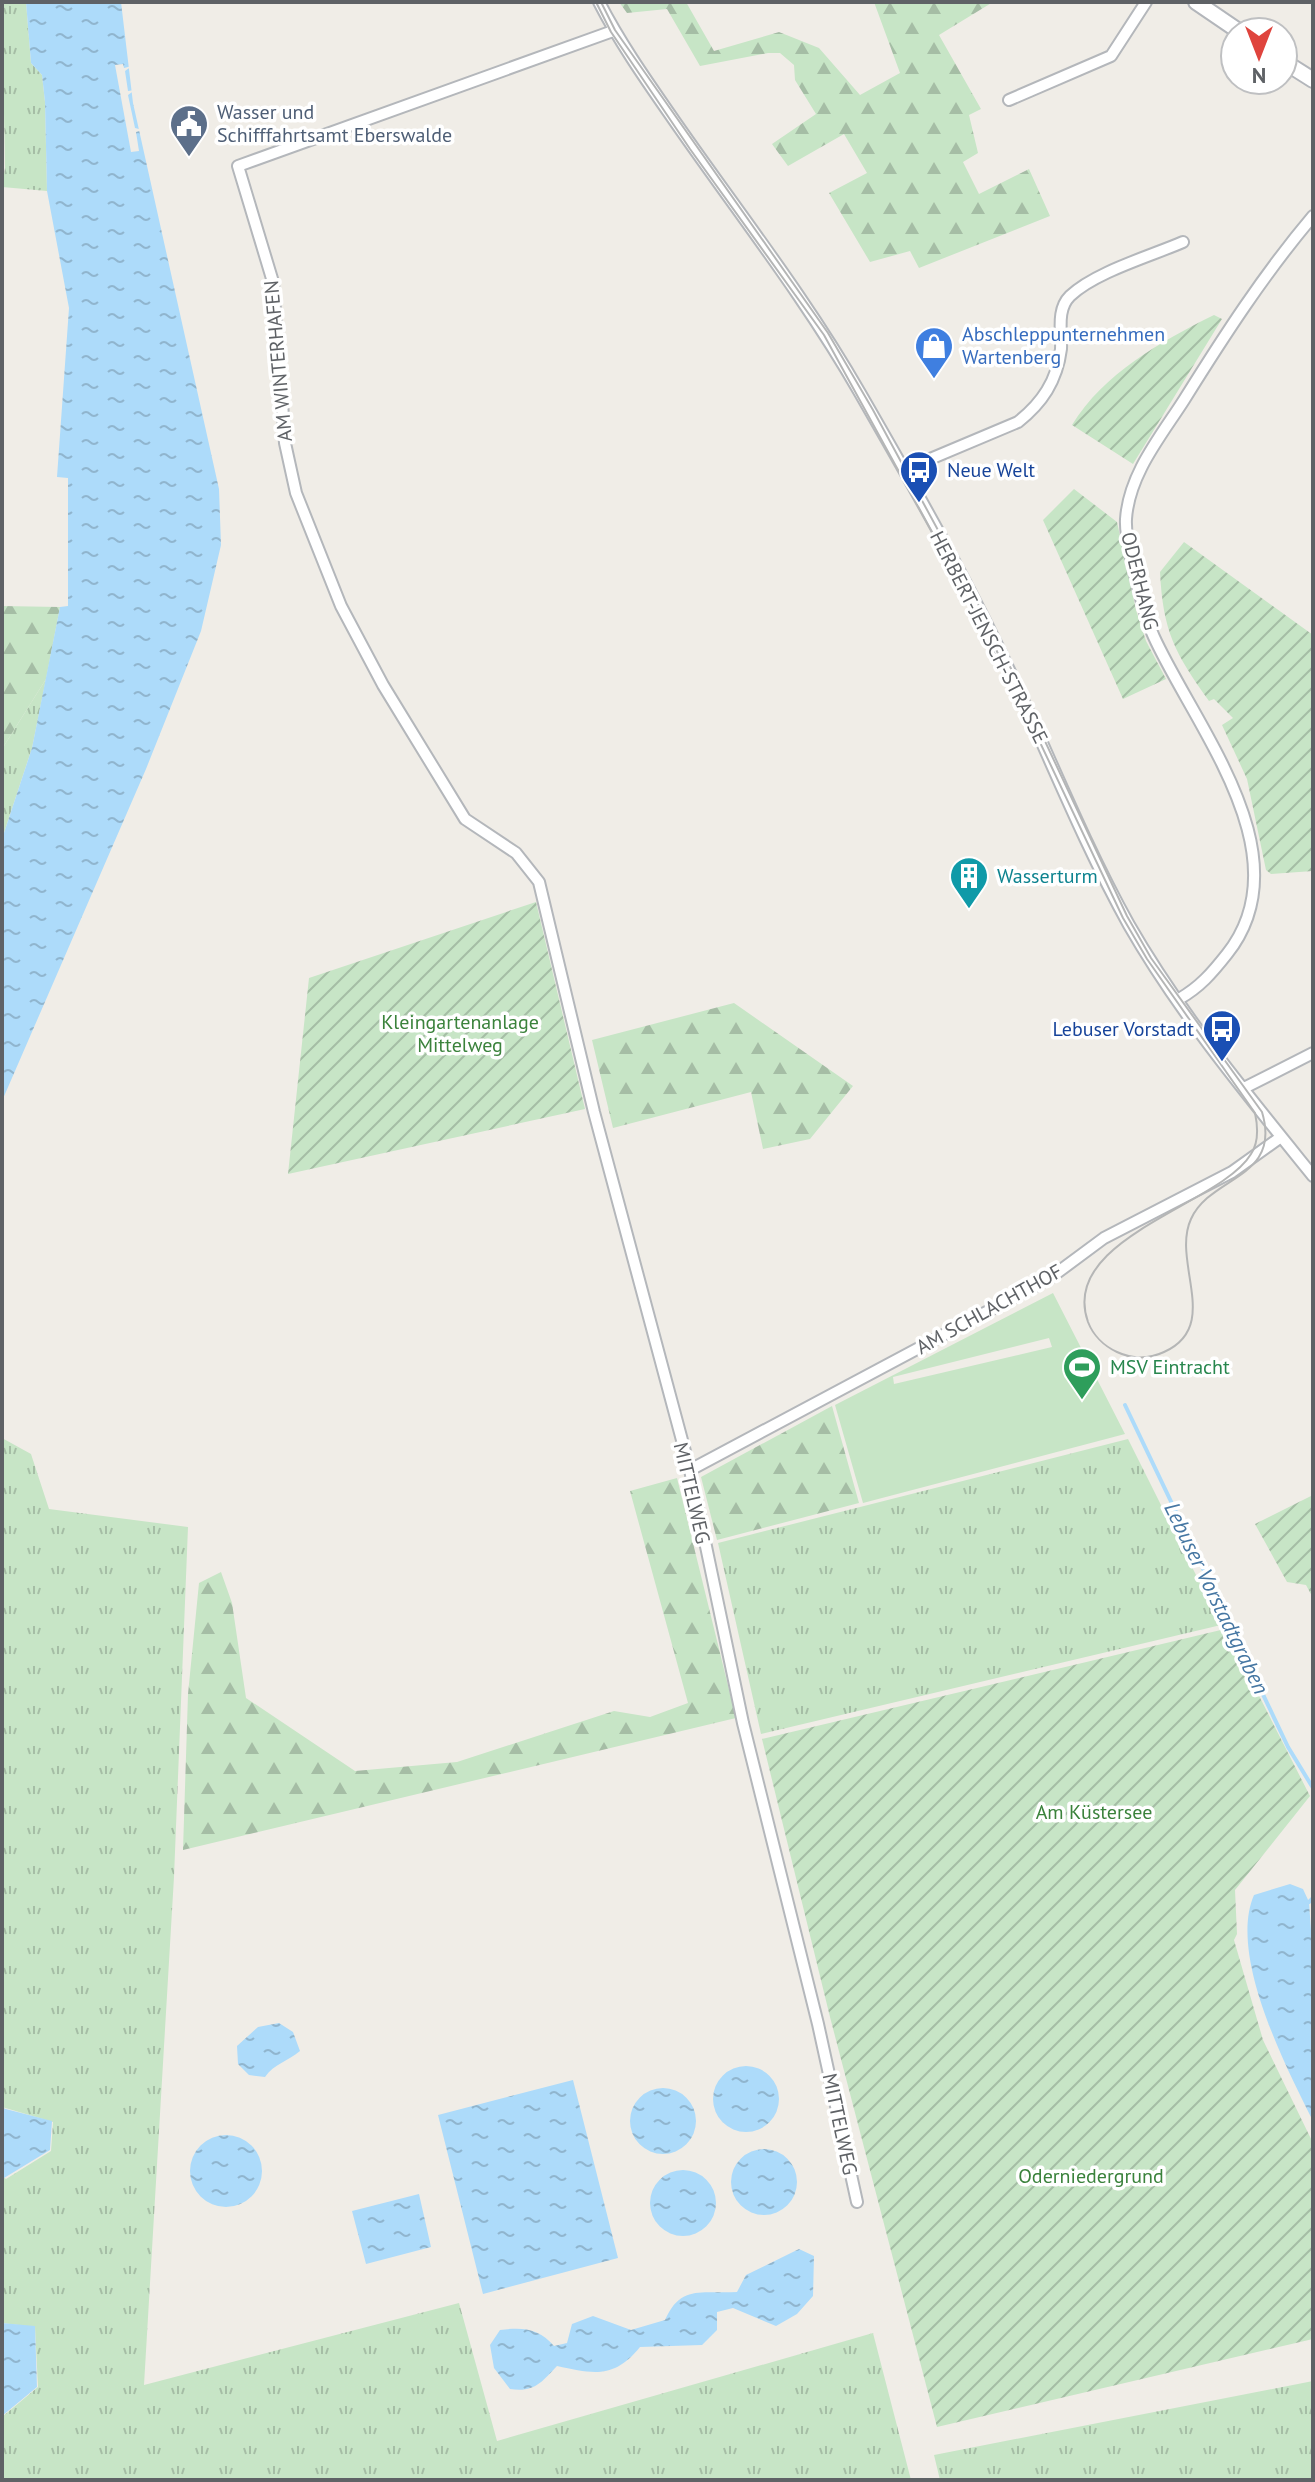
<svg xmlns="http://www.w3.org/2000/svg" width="1315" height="2482" font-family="'PT Sans',sans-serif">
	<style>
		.grass { fill: url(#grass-tufts) }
		.forest { fill: url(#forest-firs) }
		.garden { fill: url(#garden-furrows) }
		.pitch { fill: #c7e5c6; fill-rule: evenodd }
		.water { fill: url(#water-ripples) }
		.pier { fill: #f0ede7 }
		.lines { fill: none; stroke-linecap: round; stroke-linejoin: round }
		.stream { stroke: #addbfa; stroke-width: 4 }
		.street-casing { stroke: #b4b7bb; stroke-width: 14 }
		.secondary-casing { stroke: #b3b6bb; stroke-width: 18 }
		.street { stroke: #fff; stroke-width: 10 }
		.secondary { stroke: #fff; stroke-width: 14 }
		.tram { stroke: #b5b6b6; stroke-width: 2 }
		.labels { text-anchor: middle; stroke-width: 7; stroke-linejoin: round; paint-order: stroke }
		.service-label { font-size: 20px; fill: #4e5e75; stroke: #fff; text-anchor: start }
		.shop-label { font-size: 20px; fill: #366cbe; stroke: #fff; text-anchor: start }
		.street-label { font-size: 20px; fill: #5f6266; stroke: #fff }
		.transit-label { font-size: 20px; fill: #164399; stroke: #fff; text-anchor: start }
		.culture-label { font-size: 20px; fill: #0d838f; stroke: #fff; text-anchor: start }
		.park-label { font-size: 20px; fill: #3a823b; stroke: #fff }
		.leisure-label { font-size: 20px; fill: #27864d; stroke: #fff; text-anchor: start }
		.water-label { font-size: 22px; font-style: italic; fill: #4677a3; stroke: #fff }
	</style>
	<defs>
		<pattern id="grass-tufts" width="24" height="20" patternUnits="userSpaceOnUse" patternTransform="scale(2)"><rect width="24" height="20" fill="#c7e5c6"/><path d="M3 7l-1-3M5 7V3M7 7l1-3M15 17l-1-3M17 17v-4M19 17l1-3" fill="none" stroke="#a5bda5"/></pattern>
		<pattern id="forest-firs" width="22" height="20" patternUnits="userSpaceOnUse" patternTransform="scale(2)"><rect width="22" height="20" fill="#c7e5c6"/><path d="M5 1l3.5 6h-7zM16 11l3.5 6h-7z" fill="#a5bda5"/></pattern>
		<pattern id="garden-furrows" width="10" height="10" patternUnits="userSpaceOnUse" patternTransform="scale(2)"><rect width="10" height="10" fill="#c7e5c6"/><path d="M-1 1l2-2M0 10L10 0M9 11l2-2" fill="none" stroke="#a5bda5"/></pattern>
		<pattern id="water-ripples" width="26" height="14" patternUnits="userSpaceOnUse" patternTransform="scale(2)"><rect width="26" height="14" fill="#addbfa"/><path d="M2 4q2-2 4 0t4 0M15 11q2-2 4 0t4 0" fill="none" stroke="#90b5ce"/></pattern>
	</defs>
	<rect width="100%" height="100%" fill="#f0ede7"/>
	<path class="grass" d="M2,2H26L31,63L42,75L45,102L47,191L2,187L5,168Z
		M46,679L32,748L2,839V749Z
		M2,1438L31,1454L49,1509L188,1527L174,1877L144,2385L459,2303L497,2441L873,2333L911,2480H2V2417L38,2387L35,2327L2,2323V2176L6,2179L51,2151L53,2122L2,2107Z
		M1128,1439L1221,1625L761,1734L718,1543Z
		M1313,2381V2480H940L934,2455Z"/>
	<path class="forest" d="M619,2H686L714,51L779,32L819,48L860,95L900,73L874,2H993L939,35L981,109L969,115L978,153L963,162L979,194L1029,169L1050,216L919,268L910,251L870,262L829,193L867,173L844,134L788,166L772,144L816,114L795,80L794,65L780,53H768L700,66L667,9L627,13Z
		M2,606L60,607L46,679L2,749Z
		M734,1003L853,1086L810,1139L763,1149L751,1092L613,1128L592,1040Z
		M832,1406L859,1503L717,1540L701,1477Z
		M677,1478L736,1718L183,1850L188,1694L199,1583L221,1572L232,1603L246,1698L355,1771L457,1762L614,1711L650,1717L688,1703L630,1491Z"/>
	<path class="garden" d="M1214,315L1222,319L1133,464L1072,425C1104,373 1160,342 1214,315Z
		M1074,489L1117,522L1136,610L1146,641L1166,679L1123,699L1043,520Z
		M1184,542L1313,635V871L1271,874L1266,870L1247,779L1222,725L1233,718L1214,699L1209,701C1175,653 1163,632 1160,572Z
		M536,902L585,1109L288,1174L309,978Z
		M1313,1495V1598L1306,1585L1287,1582L1255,1524Z
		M1225,1629L1310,1796L1235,1890L1237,1934L1234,1940L1263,2040L1313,2143V2339L937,2427L830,2017L762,1739Z"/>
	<path class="pitch" d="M1053,1293L1125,1434L863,1503L835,1405ZM1049,1338L1052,1347L894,1384L893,1377Z"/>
	<path class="water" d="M26,2H121L133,103L219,489L221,545L201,631L146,769L2,1101V839L32,748L60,607L68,606V478L57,477L69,308L47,191L45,102L42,75L31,63Z
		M1290,1884L1303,1889L1309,1902L1313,1959V2121C1286,2067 1228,1955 1254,1895Z
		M279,2023L293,2032L300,2051C288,2061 274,2064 265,2077L249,2075L238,2064L237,2046L258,2027Z
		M713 2099a33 33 0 1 1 66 0a33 33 0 1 1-66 0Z
		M573,2080L618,2258L483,2294L438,2115Z
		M630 2121a33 33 0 1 1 66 0a33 33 0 1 1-66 0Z
		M2,2108L52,2121L50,2150L4,2178Z
		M190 2171a36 36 0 1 1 72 0a36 36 0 1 1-72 0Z
		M731 2182a33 33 0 1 1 66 0a33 33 0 1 1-66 0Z
		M650 2203a33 33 0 1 1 66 0a33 33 0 1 1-66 0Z
		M419,2194L431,2247L366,2264L352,2211Z
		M799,2249L814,2256L813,2296L797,2314L776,2326L733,2308L717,2312V2330L702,2345L640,2347C614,2379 594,2374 557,2366C542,2382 534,2393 510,2389L494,2368L490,2345L500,2330C522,2327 539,2328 554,2346L567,2343L572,2324L593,2316L631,2330L665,2320C681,2284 701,2294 737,2292L746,2275Z
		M2,2323L35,2326L37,2387L2,2416Z"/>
	<path class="pier" d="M123,64L124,68L132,66L125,71L128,91L135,90L128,95L135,128L143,130L136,132L139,151L131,152L115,65Z"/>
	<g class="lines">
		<path class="stream" d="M1125,1405L1288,1747L1313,1788
			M1309,1902L1313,1898"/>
		<g class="street-casing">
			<path id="street" d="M599,2C619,41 644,77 669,113C733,206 804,295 860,393C913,485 966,578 1011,674C1050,758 1084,844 1129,925C1180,1014 1249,1097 1313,1176
				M613,31L238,166L273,282L285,443L296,493L341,606L383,685L465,819L516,853L539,882L594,1112L690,1470L743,1723L818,2024L857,2202
				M1009,100L1111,56L1146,2
				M904,470L1018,422C1042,403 1057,381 1061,349C1062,332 1056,310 1070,296C1095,272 1151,256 1183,242
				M1179,999C1200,987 1212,973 1227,954C1305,856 1195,727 1154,637C1144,615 1139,590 1133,567C1130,552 1125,534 1126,519C1129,474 1161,436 1184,400C1224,336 1264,274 1313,216
				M1244,1088L1313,1053
				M690,1470L1050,1278L1104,1238L1232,1172L1281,1137"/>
		</g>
		<g class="secondary-casing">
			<path id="secondary" d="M1196,2L1240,32
				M1283,61L1313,80"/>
		</g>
		<use href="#street" class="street"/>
		<use href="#secondary" class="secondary"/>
		<path class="tram" d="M596,2L611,32L690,149L824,335L993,643L1123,918L1147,959L1255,1113C1258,1127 1259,1142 1251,1154C1221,1205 1058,1238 1088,1322C1093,1335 1104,1346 1117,1352C1132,1359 1149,1359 1164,1352C1222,1326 1171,1262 1191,1219C1211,1175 1282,1179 1262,1112L1151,958L1127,916L998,641L873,410L828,333L615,30L601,2"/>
	</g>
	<defs>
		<g id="civic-pin" transform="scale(2)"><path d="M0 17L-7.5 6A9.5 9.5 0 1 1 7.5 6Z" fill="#5c6f8a" stroke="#fff"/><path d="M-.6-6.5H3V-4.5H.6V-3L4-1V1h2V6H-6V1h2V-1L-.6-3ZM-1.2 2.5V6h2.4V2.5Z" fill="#fff"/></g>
		<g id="shop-pin" transform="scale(2)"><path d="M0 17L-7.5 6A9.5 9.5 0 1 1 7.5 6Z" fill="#3f7fe0" stroke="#fff"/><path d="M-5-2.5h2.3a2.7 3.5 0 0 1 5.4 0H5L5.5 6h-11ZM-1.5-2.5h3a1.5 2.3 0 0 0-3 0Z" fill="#fff"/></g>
		<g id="bus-pin" transform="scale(2)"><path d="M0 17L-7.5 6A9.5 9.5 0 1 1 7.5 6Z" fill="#1a4fb4" stroke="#fff"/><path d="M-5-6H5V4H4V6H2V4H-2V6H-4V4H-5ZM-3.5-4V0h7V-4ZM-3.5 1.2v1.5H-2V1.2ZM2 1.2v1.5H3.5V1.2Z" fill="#fff"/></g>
		<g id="building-pin" transform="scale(2)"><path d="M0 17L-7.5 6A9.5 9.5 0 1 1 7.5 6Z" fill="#0f9aa8" stroke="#fff"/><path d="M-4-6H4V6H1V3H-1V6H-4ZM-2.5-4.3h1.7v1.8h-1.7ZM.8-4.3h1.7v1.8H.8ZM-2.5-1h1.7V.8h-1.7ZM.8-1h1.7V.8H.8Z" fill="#fff"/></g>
		<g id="stadium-pin" transform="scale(2)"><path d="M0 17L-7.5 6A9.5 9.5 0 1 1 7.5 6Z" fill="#2e9e5b" stroke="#fff"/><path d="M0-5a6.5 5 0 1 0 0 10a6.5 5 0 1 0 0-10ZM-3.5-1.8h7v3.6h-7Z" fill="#fff"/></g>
	</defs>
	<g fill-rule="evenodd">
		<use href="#civic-pin" x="189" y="124"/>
		<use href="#shop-pin" x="934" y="346"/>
		<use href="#bus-pin" x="919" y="470"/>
		<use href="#building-pin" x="969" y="876"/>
		<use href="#bus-pin" x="1222" y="1029"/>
		<use href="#stadium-pin" x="1082" y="1367"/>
	</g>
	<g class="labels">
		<g class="service-label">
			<text x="217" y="119">Wasser und<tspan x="217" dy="23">Schifffahrtsamt Eberswalde</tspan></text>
		</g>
		<g class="shop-label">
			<text x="962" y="341">Abschleppunternehmen<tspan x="962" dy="23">Wartenberg</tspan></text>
		</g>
		<g class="street-label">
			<text transform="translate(278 361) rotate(-95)" y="7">AM WINTERHAFEN</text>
			<text transform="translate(1140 581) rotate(76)" y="7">ODERHANG</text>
			<text transform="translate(989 637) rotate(63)" y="7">HERBERT-JENSCH-STRASSE</text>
			<text transform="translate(989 1309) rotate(-29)" y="7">AM SCHLACHTHOF</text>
			<text transform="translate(692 1493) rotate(77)" y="7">MITTELWEG</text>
			<text transform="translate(840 2124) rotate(78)" y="7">MITTELWEG</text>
		</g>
		<g class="transit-label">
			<text x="947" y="477">Neue Welt</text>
			<text x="1194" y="1036" text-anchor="end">Lebuser Vorstadt</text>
		</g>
		<g class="culture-label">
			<text x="997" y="883">Wasserturm</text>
		</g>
		<g class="park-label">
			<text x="460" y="1029">Kleingartenanlage<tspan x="460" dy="23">Mittelweg</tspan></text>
			<text x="1094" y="1819">Am Küstersee</text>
			<text x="1091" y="2183">Oderniedergrund</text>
		</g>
		<g class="leisure-label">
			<text x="1110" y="1374">MSV Eintracht</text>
		</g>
		<g class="water-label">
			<text transform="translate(1217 1598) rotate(64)" y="8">Lebuser Vorstadtgraben</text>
		</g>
	</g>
	<rect width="1315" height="2482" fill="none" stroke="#5f6266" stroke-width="8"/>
	<g transform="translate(1259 56) rotate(180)"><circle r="38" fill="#ffffff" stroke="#bfc0c2" stroke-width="2"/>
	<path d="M0-6L14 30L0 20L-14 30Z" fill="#df443d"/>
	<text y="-12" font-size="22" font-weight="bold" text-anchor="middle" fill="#5f6266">N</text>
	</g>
</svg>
